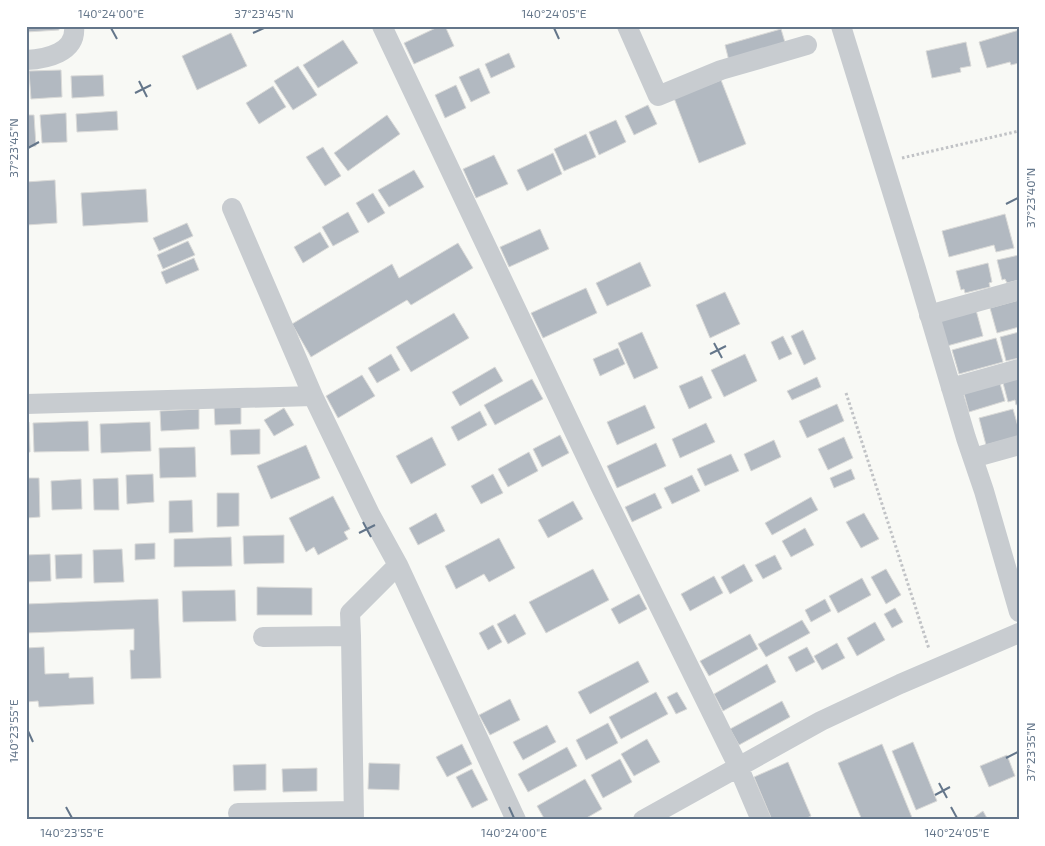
<svg xmlns="http://www.w3.org/2000/svg" width="1045" height="846" font-family="'Exo 2',sans-serif">
	<style>
		.building { fill: #b2b9c1; stroke: #dadad8 }
		.lines { fill: none; stroke-linecap: round; stroke-linejoin: round }
		.path { stroke: #c1c3c6; stroke-width: 3; stroke-dasharray: 2.5 2.5; stroke-linecap: butt }
		.minor { stroke: #c8ccd0; stroke-width: 20 }
		.ticks { fill: none; stroke: #64768a; stroke-width: 2 }
		.neatline { fill: none; stroke: #64768a; stroke-width: 2 }
		.ticks-label { font-size: 12px; text-anchor: middle; fill: #64768a }
	</style>
	<rect width="100%" height="100%" fill="#f8f9f5"/>
	<path class="building" d="M26,26H59V30L26,32Z
		M440,26H445L454,46L414,64L404,43Z
		M781,29L787,49L730,65L725,45Z
		M1019,30V63L1011,65L1010,62L987,68L979,42Z
		M231,33L247,66L197,90L182,56Z
		M343,40L358,63L318,88L303,65Z
		M966,42L971,66L960,68L961,72L932,78L926,51Z
		M509,53L515,67L491,78L485,64Z
		M298,66L317,95L293,110L274,81Z
		M479,68L490,93L471,102L459,77Z
		M61,70L62,97L31,99L29,71Z
		M103,75L104,96L72,98L71,76Z
		M721,80L746,144L699,163L674,98Z
		M456,85L466,108L445,118L435,95Z
		M273,86L286,107L259,124L246,103Z
		M648,105L657,124L634,135L625,116Z
		M117,111L118,130L77,132L76,114Z
		M66,113L67,142L42,143L40,115Z
		M26,115H34L36,146L26,147Z
		M387,115L400,134L348,171L334,153Z
		M616,120L626,142L599,155L589,132Z
		M586,134L596,157L564,171L554,149Z
		M323,147L341,176L325,186L306,157Z
		M553,153L562,174L527,191L517,170Z
		M494,155L508,184L476,198L463,169Z
		M414,170L424,187L389,207L378,190Z
		M55,180L57,223L26,225V182Z
		M146,189L148,222L83,226L81,193Z
		M373,193L385,213L368,223L356,203Z
		M348,212L359,232L333,246L322,227Z
		M1005,214L1014,248L996,252L994,245L949,257L942,231Z
		M187,223L193,236L159,251L153,238Z
		M540,229L549,249L509,267L500,247Z
		M320,232L329,247L303,263L294,247Z
		M188,241L195,255L163,269L157,255Z
		M458,243L473,268L411,305L407,300L311,357L292,324L392,264L399,278Z
		M1019,255V280L1007,283L1005,279L1002,280L997,260Z
		M194,258L199,270L166,284L161,272Z
		M640,262L651,286L607,306L596,283Z
		M988,263L992,282L989,283L990,287L965,293L964,289L961,290L956,271Z
		M586,288L597,313L543,338L531,313Z
		M725,292L740,324L710,338L696,305Z
		M1019,300V327L997,333L990,308Z
		M976,310L983,336L947,346L940,320Z
		M454,313L469,338L411,372L396,347Z
		M803,330L816,359L804,365L791,336Z
		M642,332L658,368L634,379L618,343Z
		M1019,332V358L1006,361L1000,337Z
		M783,336L792,354L779,360L771,342Z
		M996,338L1003,362L959,374L952,350Z
		M618,348L625,364L600,376L593,359Z
		M391,354L400,370L377,383L368,368Z
		M745,354L757,381L724,397L711,370Z
		M495,367L503,381L460,406L452,392Z
		M362,375L375,396L338,418L326,396Z
		M1019,375V404L1016,405L1015,400L1008,402L1002,379Z
		M702,376L712,398L689,409L679,386Z
		M817,377L821,387L792,400L787,391Z
		M532,379L543,399L495,425L484,405Z
		M999,380L1005,401L969,412L963,390Z
		M241,404V424L215,425L214,405Z
		M837,404L844,421L807,438L799,421Z
		M645,405L655,428L617,445L607,422Z
		M284,408L294,425L274,436L264,420Z
		M199,409V429L161,431L160,411Z
		M1013,409L1019,430V436L986,445L979,418Z
		M480,411L487,425L458,441L451,427Z
		M88,421L89,451L34,452L33,423Z
		M26,422H29L30,452H26Z
		M150,422L151,451L101,453L100,424Z
		M706,423L715,442L680,458L672,439Z
		M260,429V454L231,455L230,430Z
		M560,435L569,453L542,467L533,449Z
		M432,437L446,465L411,484L396,456Z
		M844,437L853,458L828,470L818,449Z
		M774,440L781,457L751,471L744,454Z
		M656,443L666,466L617,488L607,466Z
		M306,445L320,478L271,499L257,466Z
		M195,447L196,477L160,478L159,448Z
		M529,452L538,471L508,487L498,469Z
		M731,454L739,471L705,486L697,469Z
		M851,469L855,479L834,488L830,478Z
		M153,474L154,502L127,504L126,475Z
		M493,474L503,493L481,504L471,486Z
		M692,475L700,491L672,504L664,488Z
		M26,478H39L40,517L26,518Z
		M118,478L119,510H94L93,479Z
		M81,479L82,509L52,510L51,481Z
		M217,493H239V526L217,527Z
		M655,493L662,508L632,522L625,507Z
		M333,496L350,529L344,532L348,539L318,555L314,547L306,552L289,518Z
		M811,497L818,510L772,535L765,523Z
		M192,500L193,532L169,533V501Z
		M573,501L583,519L548,538L538,520Z
		M436,513L445,531L418,545L409,528Z
		M864,513L879,539L861,548L846,522Z
		M805,528L814,545L791,557L782,541Z
		M284,535V563L244,564L243,536Z
		M231,537L232,566L174,567V539Z
		M499,538L515,568L489,582L484,574L456,589L445,566Z
		M155,543V559L135,560V544Z
		M122,549L124,582L94,583L93,550Z
		M50,554L51,581L26,582V555Z
		M82,554V578L56,579L55,555Z
		M775,555L782,569L763,579L755,565Z
		M744,564L753,581L730,594L721,577Z
		M593,569L609,600L546,633L529,602Z
		M886,569L901,595L886,604L871,577Z
		M714,576L723,593L690,611L681,594Z
		M862,578L871,595L838,613L829,596Z
		M257,587L312,588V615H257Z
		M235,590L236,621L183,622L182,591Z
		M639,594L647,609L619,624L611,609Z
		M158,599L161,678L131,679L130,650H134V629L26,633V604Z
		M825,599L831,611L811,622L805,610Z
		M895,608L903,622L892,628L884,614Z
		M515,614L526,634L508,644L497,624Z
		M802,620L810,633L766,657L758,644Z
		M875,622L885,640L857,656L847,638Z
		M493,625L502,642L488,650L479,633Z
		M750,634L758,649L709,676L700,661Z
		M837,643L845,658L822,670L814,656Z
		M44,647L45,674L69,673V678L93,677L94,704L39,707L38,701L26,702V648Z
		M807,647L815,662L796,672L788,657Z
		M638,661L649,682L590,714L578,692Z
		M767,664L776,682L723,711L714,694Z
		M656,692L668,714L621,739L609,717Z
		M677,692L687,709L676,714L667,697Z
		M510,699L520,720L490,735L479,715Z
		M782,701L790,717L739,745L730,729Z
		M608,723L618,743L586,760L576,740Z
		M547,725L556,742L523,760L513,742Z
		M647,739L660,762L634,776L621,754Z
		M913,742L937,801L916,810L892,751Z
		M462,744L472,764L447,777L436,757Z
		M882,744L913,820H862L838,763Z
		M567,747L577,766L528,792L518,774Z
		M1007,755L1015,776L989,787L980,766Z
		M620,759L632,782L603,798L591,775Z
		M788,762L811,816L803,820H772L754,777Z
		M369,763L400,764L399,790L368,789Z
		M266,764V790L234,791L233,765Z
		M317,768V791L283,792L282,769Z
		M472,769L488,800L472,808L456,777Z
		M585,779L602,809L583,820H545L537,806Z
		M983,811L988,820H970Z"/>
	<g class="lines">
		<path class="path" d="M902,158L1019,131
			M846,393L929,649"/>
		<path class="minor" d="M382,26L601,488L738,766L761,820
			M627,26L658,96L721,70L807,45
			M841,26L916,269L966,438L984,491L1019,612
			M26,60C46,59 77,53 74,26
			M232,208L313,396L370,514L398,565L516,820
			M929,315L1019,290
			M951,388L1019,369
			M26,404L313,396
			M973,458L1019,445
			M351,636L350,613L398,565
			M263,637L351,636L354,820
			M238,813L354,811
			M643,820L821,721L900,684L1019,633"/>
	</g>
	<path class="ticks" d="M111,28L117,39M554,28L559,39M253,33L264,28M139,81L147,97M135,93L151,85M28,148L39,142M1006,204L1018,198M714,343L722,358M710,354L726,346M363,522L371,537M359,533L375,525M28,731L33,742M1006,758L1018,752M939,783L947,798M935,795L950,787M66,807L72,818M509,807L514,818M951,807L957,818"/>
	<rect width="1045" height="846" fill="none" stroke="#ffffff" stroke-width="55"/>
	<rect x="28" y="28" width="990" height="790" class="neatline"/>
	<g class="ticks-label">
		<text x="111" y="18">140°24'00"E</text>
		<text x="264" y="18">37°23'45"N</text>
		<text x="554" y="18">140°24'05"E</text>
		<text transform="translate(14 148) rotate(-90)" y="4">37°23'45"N</text>
		<text transform="translate(1031 198) rotate(-90)" y="4">37°23'40"N</text>
		<text transform="translate(14 731) rotate(-90)" y="4">140°23'55"E</text>
		<text transform="translate(1031 752) rotate(-90)" y="4">37°23'35"N</text>
		<text x="72" y="837">140°23'55"E</text>
		<text x="514" y="837">140°24'00"E</text>
		<text x="957" y="837">140°24'05"E</text>
	</g>
</svg>
